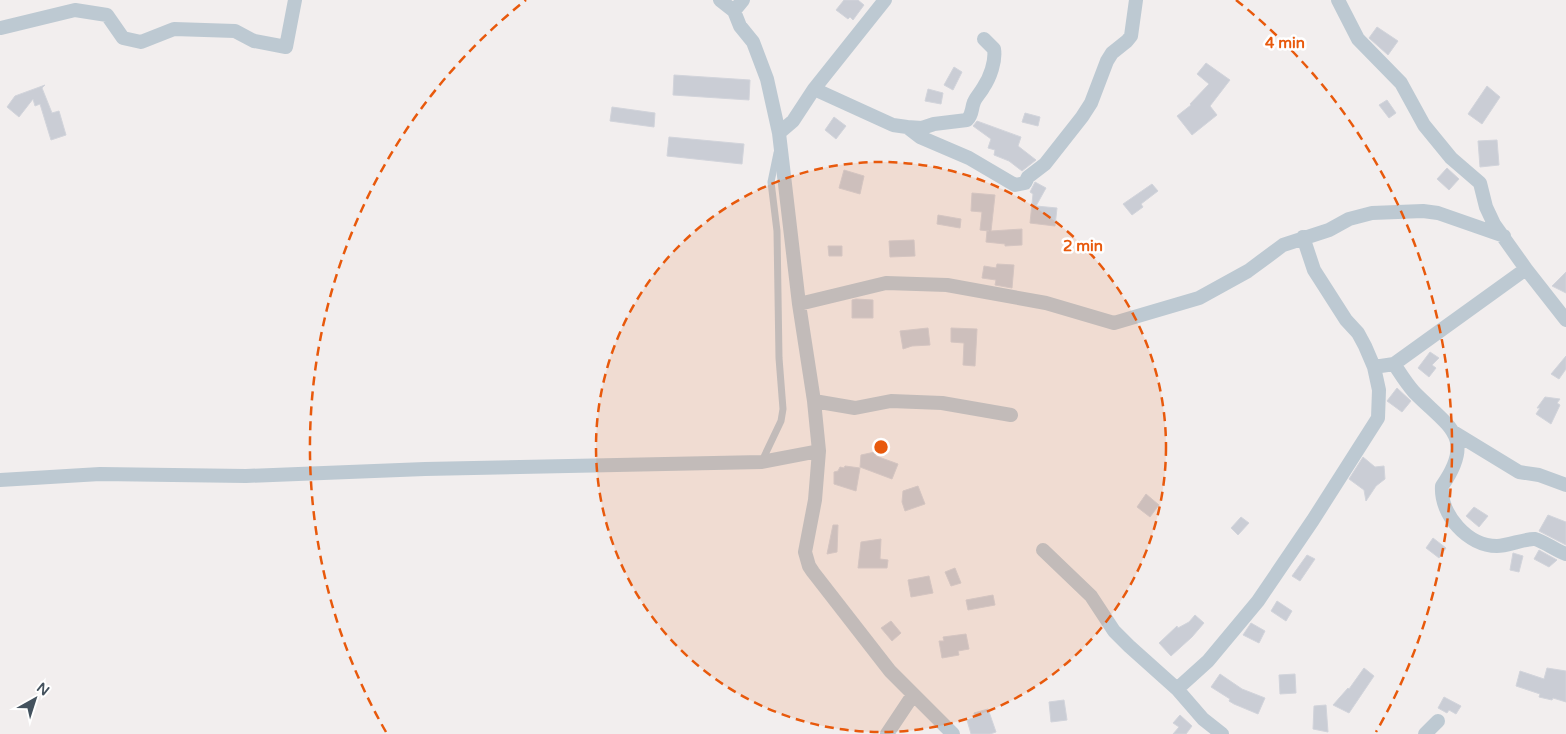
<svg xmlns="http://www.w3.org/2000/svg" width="1566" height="734" font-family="'Varela Round',sans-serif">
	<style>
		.building { fill: #cacdd5; stroke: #d2d4db }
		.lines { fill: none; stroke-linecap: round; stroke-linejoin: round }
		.service { stroke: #bdc9d2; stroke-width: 7 }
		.minor { stroke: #bdc9d2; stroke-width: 14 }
		.ring { fill: none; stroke: #e8590c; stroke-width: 2.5; stroke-dasharray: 9 6 }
		.centre { fill: #e8590c; stroke: #fff; stroke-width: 2.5 }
		.ring-label { font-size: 15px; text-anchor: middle; font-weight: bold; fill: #e8590c; stroke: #fff; stroke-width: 5; stroke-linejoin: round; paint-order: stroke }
	</style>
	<rect width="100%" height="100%" fill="#f2eeee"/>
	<path class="building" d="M844,0H858L864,5L853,20L850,17L848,19L836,10Z
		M1377,27L1398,41L1388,55L1369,38Z
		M1206,63L1230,80L1210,106L1217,115L1192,135L1177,116L1191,105L1190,104L1209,84L1197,74Z
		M954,67L962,72L953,90L944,85Z
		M674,75L750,80L749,100L673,95Z
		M45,85L42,88L52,113L59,111L66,135L51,140L40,104L35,106L33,99L19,117L7,107L15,96Z
		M1487,86L1500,97L1482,124L1468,114Z
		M928,89L943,93L941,104L925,101Z
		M1387,100L1396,113L1389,118L1379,105Z
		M612,107L655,113L654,127L610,121Z
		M1025,113L1040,117L1038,126L1022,122Z
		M834,117L846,126L836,139L825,130Z
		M977,121L1021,137L1018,146L1036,160L1022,171L1009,161L994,155L995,150L988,148L991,139L973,126Z
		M669,137L744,144L742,164L667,156Z
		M1497,140L1499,165L1480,167L1478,141Z
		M1447,168L1459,179L1449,190L1437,179Z
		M844,170L864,176L860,194L839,188Z
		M1035,182L1046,188L1036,206L1057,208L1055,226L1030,223L1033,194L1030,192Z
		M1152,184L1158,191L1141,204L1143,207L1132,215L1123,204Z
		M972,193L995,195L991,231L1022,229V245L1005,246V244L986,242L987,231H989L980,230L982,212L971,211Z
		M938,215L961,219L960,228L937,224Z
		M914,240L915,256L890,257L889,241Z
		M828,246H842V256H829Z
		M997,264L1014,265L1012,288L995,285L996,280L982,278L984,266L996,268Z
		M1566,272V293L1552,286Z
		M856,299L873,300V318H852V300Z
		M928,328L930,345L912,346L903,349L900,331Z
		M951,328L977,329L975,366L963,365L964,343L951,342Z
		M1430,352L1439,358L1432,365L1436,368L1429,377L1418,368Z
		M1566,356V369L1559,379L1551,374Z
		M1397,388L1411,401L1402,412L1387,401Z
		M1545,397L1560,399L1557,403L1560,405L1551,424L1536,414L1540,408H1537Z
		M875,452L876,456L898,464L892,479L860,467L861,455Z
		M1363,457L1375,467L1384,466L1385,479L1376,486L1366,501L1364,490L1349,479Z
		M845,466L860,468L856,491L834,484V472L838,471L840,467L844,468Z
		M918,486L925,504L905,511L902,502L903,491Z
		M1146,494L1159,505L1150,517L1137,507Z
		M1474,507L1488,516L1479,527L1466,516Z
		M1548,515L1566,522V545L1539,531Z
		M1241,517L1249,523L1238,535L1231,528Z
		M833,525H838L837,552L827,554Z
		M1433,538L1446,548L1439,558L1426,548Z
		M881,539L880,559L888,560L887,568H858L861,542Z
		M1539,550L1557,560L1549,567L1534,559Z
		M1513,553L1523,556L1519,572L1510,570Z
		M1307,555L1315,559L1300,581L1292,576Z
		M955,568L961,583L951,586L945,572Z
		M929,576L933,593L911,597L908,580Z
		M993,595L995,605L968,610L966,600Z
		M1277,601L1292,611L1286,621L1271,611Z
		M1195,615L1204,623L1192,637L1171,656L1159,643L1177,626L1178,628L1189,622Z
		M891,621L901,633L892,641L881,628Z
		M1251,623L1265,631L1259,643L1243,635Z
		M966,634L969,649L958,651L959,655L942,658L939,641H944L943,637Z
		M1364,668L1374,676L1349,713L1333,705L1348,688L1349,689Z
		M1547,668L1566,671V702L1553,698L1552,700L1539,697L1540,694L1516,686L1520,671L1544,679Z
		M1220,674L1242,689L1265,698L1258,714L1234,704L1229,701L1230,699L1211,687Z
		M1295,674L1296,693L1280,694L1279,675Z
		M1444,697L1461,706L1456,714L1449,710L1447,713L1438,708Z
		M1064,700L1067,720L1051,722L1049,702Z
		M1326,705L1328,732L1313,729L1314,706Z
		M988,709L996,732L990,734H971L967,720L975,717L974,713Z
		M1180,715L1192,726L1186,734H1173L1179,727L1173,723Z"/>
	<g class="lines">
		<path class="service" d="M762,461L781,421L783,409L779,358L777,231L771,182L777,153"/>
		<path class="minor" d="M720,0L734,11L740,26L753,42L767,79L779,133L799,304L814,401L819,451L815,500L805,552L809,566L813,572L890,671L953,734
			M1338,0L1358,39L1401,83L1424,125L1451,158L1480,183L1486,207L1494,224L1526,269L1566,320
			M734,11L743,0
			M1,28L75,10L107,15L123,38L141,42L174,29L235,31L254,41L286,47L295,0
			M814,89L893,125L907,127L920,137L969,158L1015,185L1025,183L1028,177L1045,164L1082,117L1091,103L1107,61L1112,53L1127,41L1131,36L1136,0
			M907,127L922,128L934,124L967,120C973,114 971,109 974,102C976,97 981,92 983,88C990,78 996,61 994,49L984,39
			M779,133L793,121L814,89L885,0
			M799,304L886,283L947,285L1046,303L1114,323L1199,298L1248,271L1283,245L1329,230L1349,219L1372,213L1423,211L1438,213L1504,236
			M1394,364C1400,373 1406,383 1414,392C1447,426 1477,436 1442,486C1440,515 1468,546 1497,546C1507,546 1527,538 1535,539C1543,541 1557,551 1566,554
			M1374,367L1394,364L1526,269
			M814,401L855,408L891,401L942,403L1011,415
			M1455,433L1519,472L1539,475L1566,485
			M0,480L100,474L246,476L425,469L762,462L819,451
			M1043,550L1091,596L1114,631L1129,646L1177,689L1203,719L1222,734
			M1177,689L1208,661L1258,601L1313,520L1378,418L1379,390L1374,367L1365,346L1358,333L1346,320L1314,270L1303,237
			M887,734L913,695
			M1425,734L1438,721"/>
	</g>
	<circle cx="881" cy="447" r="285" fill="#e8590c" fill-opacity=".12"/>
	<g class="ring">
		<circle cx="881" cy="447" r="285"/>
		<path d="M386 732A571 571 0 0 1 526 0M1236 0A571 571 0 0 1 1376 732"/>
	</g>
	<circle cx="881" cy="447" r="8" class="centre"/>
	<g class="ring-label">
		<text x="1285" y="48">4 min</text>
		<text x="1083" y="251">2 min</text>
	</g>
	<g transform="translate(35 699) rotate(39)" stroke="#ffffff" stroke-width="4" paint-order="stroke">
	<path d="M0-4L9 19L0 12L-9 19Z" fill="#44525e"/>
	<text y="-8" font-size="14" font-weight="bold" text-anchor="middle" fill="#44525e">N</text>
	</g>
</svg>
